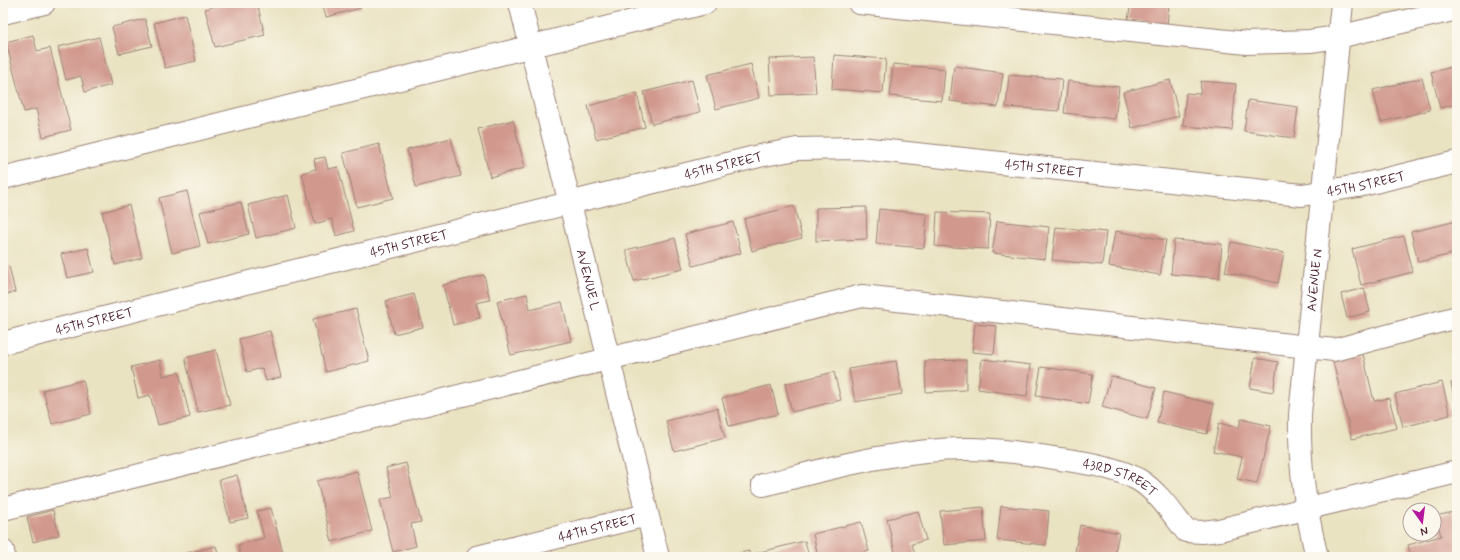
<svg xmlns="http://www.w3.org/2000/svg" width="1460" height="560" font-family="Mynerve,sans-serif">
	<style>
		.building { fill: #d1988d }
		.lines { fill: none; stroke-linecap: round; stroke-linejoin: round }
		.minor-casing { stroke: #9a8176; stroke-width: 24 }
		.minor { stroke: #fff; stroke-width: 22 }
		.labels { text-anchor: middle; stroke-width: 4; stroke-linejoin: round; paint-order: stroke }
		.street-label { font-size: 13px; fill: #4a1f2b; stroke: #fbf7ec }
	</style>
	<rect width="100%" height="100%" fill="#fbf7ec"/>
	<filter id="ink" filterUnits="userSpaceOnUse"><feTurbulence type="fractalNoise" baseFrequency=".025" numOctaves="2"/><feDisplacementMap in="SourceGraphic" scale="8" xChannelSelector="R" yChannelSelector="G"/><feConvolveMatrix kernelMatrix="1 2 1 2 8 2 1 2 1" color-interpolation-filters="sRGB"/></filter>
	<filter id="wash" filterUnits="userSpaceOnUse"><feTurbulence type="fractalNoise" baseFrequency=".012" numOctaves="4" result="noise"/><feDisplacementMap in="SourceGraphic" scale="16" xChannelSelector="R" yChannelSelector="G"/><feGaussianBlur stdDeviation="0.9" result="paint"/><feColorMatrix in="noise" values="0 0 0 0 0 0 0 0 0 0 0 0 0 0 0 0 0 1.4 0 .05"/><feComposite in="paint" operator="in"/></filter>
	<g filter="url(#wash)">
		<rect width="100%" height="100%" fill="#eae3c2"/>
		<g id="blocks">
			<path class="building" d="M228,3H257L265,35L215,47L205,9Z
				M322,3H360L361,8L326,17Z
				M1131,3L1169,5L1167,25L1128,19Z
				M185,15L196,61L165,68L154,23Z
				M145,19L152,46L119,54L112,27Z
				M33,35L37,51L50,48L71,130L43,137L36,109L24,112L6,42Z
				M99,37L111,85L85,92L81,76L66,80L58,47Z
				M834,55L886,59L883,93L832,89Z
				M813,57L816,93L771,95L769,59Z
				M751,64L759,98L716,109L707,75Z
				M893,64L945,69L942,101L890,96Z
				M954,66L1003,73L998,107L950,101Z
				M1457,66V104L1440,108L1431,72Z
				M1009,75L1062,79L1059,111L1006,107Z
				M1422,78L1430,110L1381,122L1373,90Z
				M692,80L700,112L652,124L644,92Z
				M1170,80L1179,116L1132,128L1123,92Z
				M1068,81L1119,87L1115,119L1064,113Z
				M1201,81L1236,84L1232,130L1183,126L1186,93L1200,94Z
				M637,93L645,127L596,139L588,106Z
				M1248,100L1298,107L1294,138L1244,131Z
				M513,120L525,168L490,177L478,129Z
				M451,138L461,176L416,187L407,150Z
				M379,144L393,198L357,207L343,153Z
				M325,157L328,169L338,167L354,231L336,236L332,219L315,224L302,173L316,169L314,159Z
				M187,191L200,246L172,253L159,198Z
				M288,195L296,228L256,238L248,205Z
				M241,202L249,234L208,244L200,212Z
				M129,205L142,258L115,265L102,212Z
				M794,206L802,238L752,251L744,219Z
				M866,207L867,239L816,241V208Z
				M879,209L927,214L924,248L876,244Z
				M937,212L990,214L988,249L935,246Z
				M997,221L1049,227L1045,259L992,253Z
				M1457,221V253L1418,262L1411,232Z
				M733,222L741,253L693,266L685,234Z
				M1056,227L1106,232L1102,265L1052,260Z
				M1115,231L1166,240L1160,275L1109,266Z
				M1404,236L1413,272L1361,285L1352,249Z
				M675,238L683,269L634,281L626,250Z
				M1174,240L1222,244L1219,278L1171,274Z
				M1231,242L1284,253L1278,283L1225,272Z
				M88,248L94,272L67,278L61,254Z
				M9,266L15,292L3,295V268Z
				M484,275L490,300L476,303L480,318L453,325L443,285Z
				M1364,288L1370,312L1347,318L1341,294Z
				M414,294L423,327L394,334L386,301Z
				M527,294L530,310L562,302L571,341L511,355L497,301Z
				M356,309L369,361L326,372L313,319Z
				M975,324L997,326L994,354L972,352Z
				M270,331L281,377L266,381L262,368L247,372L239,339Z
				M216,350L230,405L198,412L185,358Z
				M1363,354L1374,401L1389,398L1397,428L1352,439L1333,362Z
				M1255,358L1278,362L1273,392L1250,388Z
				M982,359L1031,365L1027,396L978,389Z
				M160,360L163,376L179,372L190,417L158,425L150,395L138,398L131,367Z
				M966,360V390L926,392L925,361Z
				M896,361L902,394L855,402L849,369Z
				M1041,367L1093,374L1088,404L1036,396Z
				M834,372L841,400L792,412L785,384Z
				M1111,376L1156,388L1147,419L1102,407Z
				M83,380L91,414L52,424L43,390Z
				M1457,381V405H1456L1451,383Z
				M1442,382L1450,415L1403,427L1395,394Z
				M771,385L778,414L729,426L722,398Z
				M1164,392L1214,404L1207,434L1157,423Z
				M717,408L725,438L674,451L666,421Z
				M1241,419L1271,426L1257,483L1237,479L1242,457L1213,451L1219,423L1239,428Z
				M406,463L421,522L411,524L416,546L393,552L380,500L393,497L386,468Z
				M357,471L372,531L332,542L317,481Z
				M237,475L248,518L230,522L219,480Z
				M1001,506L1049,511L1046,545L997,540Z
				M983,507L986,541L944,545L940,511Z
				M271,508L284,557H241L238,545L264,538L257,511Z
				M53,510L59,535L33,542L27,517Z
				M918,511L926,540L912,544L915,555L896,557L887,519Z
				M1453,512L1457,529V557H1411L1408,545L1441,536L1436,516Z
				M861,522L869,551L845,557H818L813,534Z
				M1080,525L1119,533L1114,557H1074Z
				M805,541L809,557H757L756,553Z
				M216,546L219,557H185L184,554Z
				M749,551L750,557H726V556Z"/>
		</g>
	</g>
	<g filter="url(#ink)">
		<use href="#blocks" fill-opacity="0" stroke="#9a8176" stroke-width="1"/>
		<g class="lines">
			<g class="minor-casing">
				<g id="minor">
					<path id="s1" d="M520,3L658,557"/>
					<path d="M859,3L1247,43L1310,41L1338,37L1457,9"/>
					<path d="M3,13L44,3"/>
					<path d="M3,178L705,3"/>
					<path id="s2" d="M3,343L759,156L797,149L860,148L1302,195L1358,186L1457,162"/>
					<path id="s3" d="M763,485C831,468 897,449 967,449C999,449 1030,454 1060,459C1084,462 1118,468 1139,480C1158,492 1172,513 1186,531L1202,532L1219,530L1457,472"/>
					<path d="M3,509L862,296L1334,350L1457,317"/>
					<path d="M3,551L4,557"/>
					<path id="s4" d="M477,557L647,515"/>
					<path id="s5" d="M1317,557C1305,508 1299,465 1300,414L1342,3"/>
				</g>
			</g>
			<use href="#minor" class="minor"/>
		</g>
	</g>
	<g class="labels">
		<g class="street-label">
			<text dy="5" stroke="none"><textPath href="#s2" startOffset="742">45TH STREET</textPath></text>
			<text dy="5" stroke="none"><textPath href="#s2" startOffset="1066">45TH STREET</textPath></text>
			<text dy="5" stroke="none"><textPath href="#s2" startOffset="1390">45TH STREET</textPath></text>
			<text dy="5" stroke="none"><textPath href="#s2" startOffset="418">45TH STREET</textPath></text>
			<text dy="5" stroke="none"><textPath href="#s1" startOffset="285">AVENUE L</textPath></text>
			<text dy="5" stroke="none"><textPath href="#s5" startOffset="279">AVENUE N</textPath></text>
			<text dy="5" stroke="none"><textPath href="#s2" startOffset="94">45TH STREET</textPath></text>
			<text dy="5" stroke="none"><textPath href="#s3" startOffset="365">43RD STREET</textPath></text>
			<text dy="5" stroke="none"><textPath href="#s4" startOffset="124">44TH STREET</textPath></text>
		</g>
	</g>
	<rect width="1460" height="560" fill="none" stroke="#fbf7ec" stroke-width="16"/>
	<g transform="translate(1422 522) rotate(166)"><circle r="19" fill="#fbf7ec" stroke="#b4a19f"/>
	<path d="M0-3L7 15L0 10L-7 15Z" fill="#b5179e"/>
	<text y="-6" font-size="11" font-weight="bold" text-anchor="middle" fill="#4a1f2b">N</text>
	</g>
</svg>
